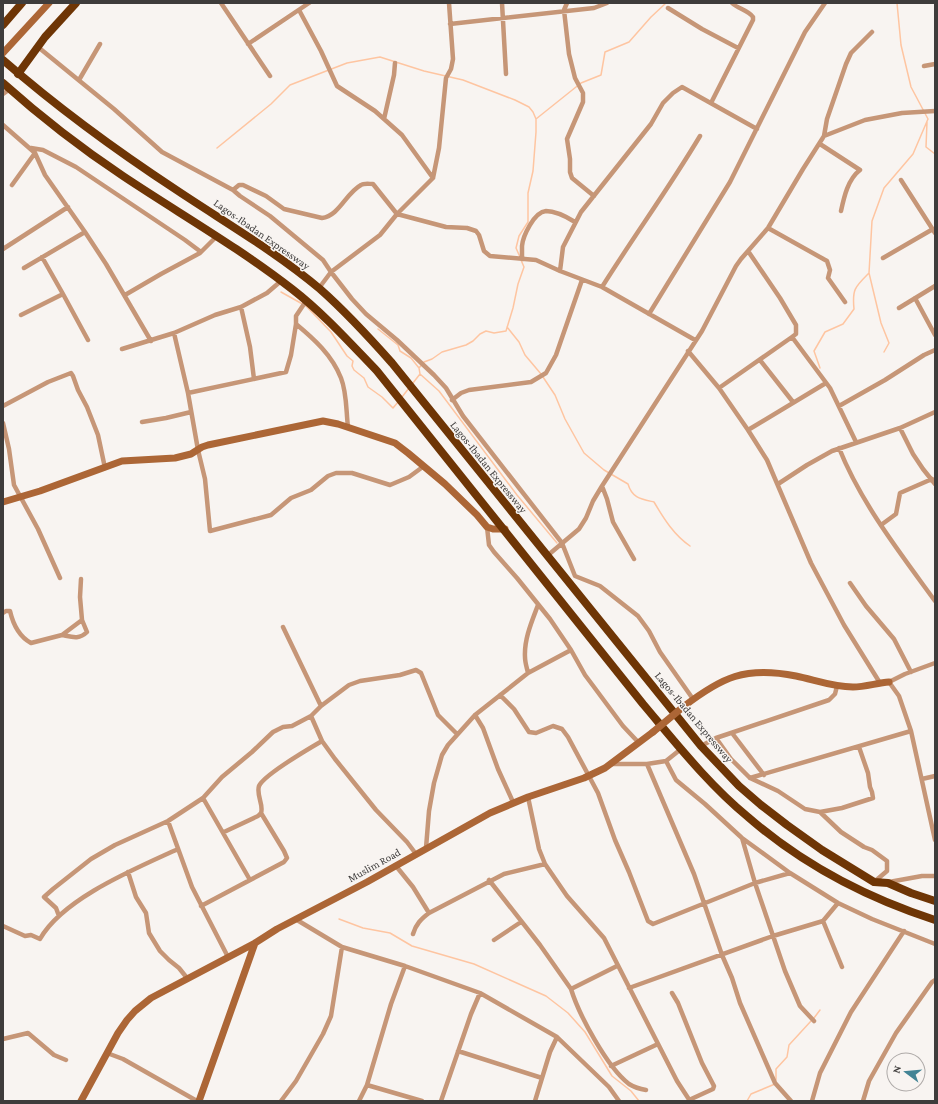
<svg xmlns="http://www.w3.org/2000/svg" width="938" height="1104" font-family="'Crimson Pro',serif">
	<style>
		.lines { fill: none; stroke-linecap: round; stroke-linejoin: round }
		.stream { stroke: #fec5a1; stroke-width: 1.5 }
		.street { stroke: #c69677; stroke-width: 4.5 }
		.secondary { stroke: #ac6636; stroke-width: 7 }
		.highway { stroke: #6e3505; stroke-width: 8 }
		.secondary-bridge { stroke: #ac6636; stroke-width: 7 }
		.labels { text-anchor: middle; stroke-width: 3; stroke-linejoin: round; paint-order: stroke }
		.street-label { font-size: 11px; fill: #3e3c3b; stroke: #f8f4f1 }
	</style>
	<rect width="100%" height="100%" fill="#f8f4f1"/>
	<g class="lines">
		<path class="stream" d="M927,122L926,147L935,154
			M217,148L271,104L290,85L347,63L380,57L424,71L463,80L515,100L529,107L533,112L536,119
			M520,257L516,248L519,236L528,222V193L533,171L536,132V119L581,83L601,75L605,52L629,42L651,17L666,3
			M281,292L306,306L331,332L347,356L353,361L352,366L354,370L364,378L368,387L382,397L393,408L398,402
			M507,327L519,342L525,355L541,374
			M378,329L398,345L400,351L411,358L419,368
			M884,352L889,343L881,323L869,273L872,221L884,188L913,154L928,119L911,87L901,45L897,3
			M820,368L814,351L825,332L843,324L854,309C852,289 855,287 869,273
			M420,374L439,391L517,495L557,543
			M543,377L555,395L565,419L584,453L604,470L628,484C632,498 641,499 654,502C664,519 674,535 690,546
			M413,383L420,374L419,368L424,362L432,359L442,352L466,345L473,341L480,334L486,331L494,333L506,331L513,308L518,284L524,267L521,260
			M402,397L409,388
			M339,919L363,928L390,933L412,946L474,964L546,996L568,1013L585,1032L612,1076L631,1091L639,1101
			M814,1018L820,1010
			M776,1080V1069L787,1057L789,1045L811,1021
			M747,1101L751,1094L775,1084
			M934,1101H935"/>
		<path class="street" d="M221,3L270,76
			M502,3L506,74
			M567,3L564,10L569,54L575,78L583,93V102L567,139L570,159V172L572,178L594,196
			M668,8L702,29L738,48
			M299,10L321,51L337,86L375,111L402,135L433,178
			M450,24L594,8L607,3
			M248,44L309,3
			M38,47L114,109L162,152L233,190L240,196L270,216L323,260L331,272L352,299L366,314L397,340L434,375L446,388L463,416L562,543L575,576L600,586L638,616L649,631L660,652L693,699
			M924,66L935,64
			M79,80L100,44
			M3,94L10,89
			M711,103L753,20V17C748,10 738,9 732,3
			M384,119L394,75L395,63
			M3,125L35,153L45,175L85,232L106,264L151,341
			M824,136L827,119L846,64L851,53L872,32
			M820,144L860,170C848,179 844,197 841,211
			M31,148L43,150L76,167L185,240L201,252
			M901,180L935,233
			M12,185L35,153
			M233,190L239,185H243L266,196L284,209L322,218C339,216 346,193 361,185C364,183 369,184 373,184L397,214L446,227L467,228L476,231L479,235L484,251L490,256L536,260L560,271L602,287L695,340
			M768,228L827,261L830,270L828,278L845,302
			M3,249L68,207
			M748,251L780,298L796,325V334L792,337L830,388L856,442
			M42,257L63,294L88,340
			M883,258L933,229
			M522,259C522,255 522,250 522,246C523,236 534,212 546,211C556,211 567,217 575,222
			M24,268L85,232
			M560,271L563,247L581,212L651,124L663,103L673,93L682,87L757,129
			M602,287C634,236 669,188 700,136
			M319,288L331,272L380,235L397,214L433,178L439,148L446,78L451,69L453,59L449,3
			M125,295L161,274L200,253L217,236
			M915,298L935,335
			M306,301L296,316V324C314,339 332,355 341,378C347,393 346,411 348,427
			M241,307L250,347L254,379
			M899,308L935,286
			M649,314L730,182L805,32L825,3
			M21,315L63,294
			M174,333L188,393L198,450L205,479L210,531L271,515L291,498L311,490L328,476L336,473H352L390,485L409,477L424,466
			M122,349L174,333L215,315L241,307L267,293L281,281
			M688,351L719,388L748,430L767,460L811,563L844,625L880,683
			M760,360L793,402
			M719,388L792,337
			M188,393L286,372L291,355L296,324
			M452,400L461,393L469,390L531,382L546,373L556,355L582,280
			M3,406L48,382L71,373L73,376L78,390L87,407L98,435L105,468
			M839,406L885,380L924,355L935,350
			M142,422L166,418L191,412
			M3,423L9,449L14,485L38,529L60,578
			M900,428L913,454L923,469L935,484
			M748,430L826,383
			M839,448C861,503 900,553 935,601
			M778,484L807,465L832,451L900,428L935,412
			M602,486L607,499L613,522L634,559
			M881,525L896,514L900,493L932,479
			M487,527L489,545L494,552L517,578L550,619L571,650L585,675L594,687L623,726L639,743
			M547,556L579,529L586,518L593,501L602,486L702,331L736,266L741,259L768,228L803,169L824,136L865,120L902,113L935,111
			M850,583L866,606L894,639L911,672
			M3,613L6,611H10C13,624 20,637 31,643L62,635L82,620L80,597L81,579
			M283,627L321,706
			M62,635C72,637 79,640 87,632L82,620
			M935,663L905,674L889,682L899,696L911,731L935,840
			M528,673C527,668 525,663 525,657C524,639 532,621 538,605
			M500,695L514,709L529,732L536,733L553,726L562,729L568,737L598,793L615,840L629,872L648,921L653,924L755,883L790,873
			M475,715L483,728L498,769L513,802
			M311,716L322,741L335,759L376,810L407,842L416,854
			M732,733L764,775
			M716,738L731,759L750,778L778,791L805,809L820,812L841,832L864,847L872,850L887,861V871L874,882
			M701,746L716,738L829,700L835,694L837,686
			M666,761L676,780L705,804L742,838L790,873L838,903L872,919L935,944
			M611,764H647L666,761L681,749
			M647,764L694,874L722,955L732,978L740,1003L775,1083L791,1101
			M750,778L911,731
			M922,779L935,776
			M528,797L539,849L545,864L567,896L604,938L677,1081L690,1101
			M203,798L250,880
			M820,812L842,808L873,798L872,792L870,787L868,773L859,747
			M168,821L192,887L228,957
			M224,832L258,816L261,813
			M742,838L755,883L785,971L800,1006L814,1021
			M426,848L429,811L434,783L442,755L448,745L475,715L528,673L571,650
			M396,866L413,887L429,913
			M128,872L136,897L146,913L149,933L160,951L169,960L179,968L187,978
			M489,880L540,945L571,989
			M889,882L922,876H935
			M201,906L284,862L287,858L284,851L261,813C264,805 256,795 259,786C264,775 310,748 322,741
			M59,916L56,908L44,897L53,889L91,859L115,845L168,821L203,798L222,777L252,752L273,732L283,727L292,726L311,716L321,706L349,685L360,681L400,675L416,670L421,673L438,715L457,734
			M297,920L342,947L405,966L480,993L557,1037L609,1087L619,1101
			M823,921L842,967
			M3,926L25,936L31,935L40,939C63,898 137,868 178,849
			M413,934C416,924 421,919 429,913L504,874L545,864
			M494,940L521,922
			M617,966L571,989C579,1015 607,1067 629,1084C634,1087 640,1089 646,1090
			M629,988L773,936L823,921L838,903
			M672,993L678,1003L702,1063L714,1086L713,1089L689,1100
			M3,1039L28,1033L54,1055L66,1060
			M458,1051L542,1078
			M107,1053L123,1059L197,1101
			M611,1066L658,1044
			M367,1085L422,1101
			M281,1101L296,1081L323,1034L331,1016L342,947
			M359,1101L367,1085L391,1004L405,966
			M441,1101L471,1014L480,993
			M535,1101L550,1052L557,1037
			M812,1101L820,1073L851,1012L904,931
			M863,1101L869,1081L896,1033L932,982L935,980"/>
		<path class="secondary" d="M3,53L49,3
			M3,502L40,491L122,461L175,458L191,454L202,447L208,445L323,421L338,424L395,443L408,453L445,484L477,515L487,527L493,529H505
			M683,707C722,677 745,666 796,676C815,680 833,687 853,687C865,687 877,683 889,682
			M81,1101L118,1033L127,1020L135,1011L151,998L255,943
			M199,1101L255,943L277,929L367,882L490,813L528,797L584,778L605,768L653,732"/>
		<path class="highway" d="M3,25L22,3
			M3,60C58,108 117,151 178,191C226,223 276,252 320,289C346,312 369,337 392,363L701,746L739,786L761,805L787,825L822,850L874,882L888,883L911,893L935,901
			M18,74L45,37L76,3
			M3,83C41,117 81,148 123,176C180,214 238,247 292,289C323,313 350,343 377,371L643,704C676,743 708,784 748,817C802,864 867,898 935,920"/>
		<path class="secondary-bridge" d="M653,732L683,707"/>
	</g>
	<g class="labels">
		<g class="street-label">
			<text transform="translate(262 234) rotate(35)" y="4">Lagos-Ibadan Expressway</text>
			<text transform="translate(489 467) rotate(51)" y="4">Lagos-Ibadan Expressway</text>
			<text transform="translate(694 717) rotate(50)" y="4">Lagos-Ibadan Expressway</text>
			<text transform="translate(374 865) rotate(-29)" y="4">Muslim Road</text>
		</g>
	</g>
	<rect width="938" height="1104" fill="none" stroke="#3e3c3b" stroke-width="8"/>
	<g transform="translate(906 1072) rotate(286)"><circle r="19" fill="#f8f4f1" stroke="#aeaaa8"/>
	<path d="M0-3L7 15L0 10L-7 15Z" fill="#428495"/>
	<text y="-6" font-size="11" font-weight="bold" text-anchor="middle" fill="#3e3c3b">N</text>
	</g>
</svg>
